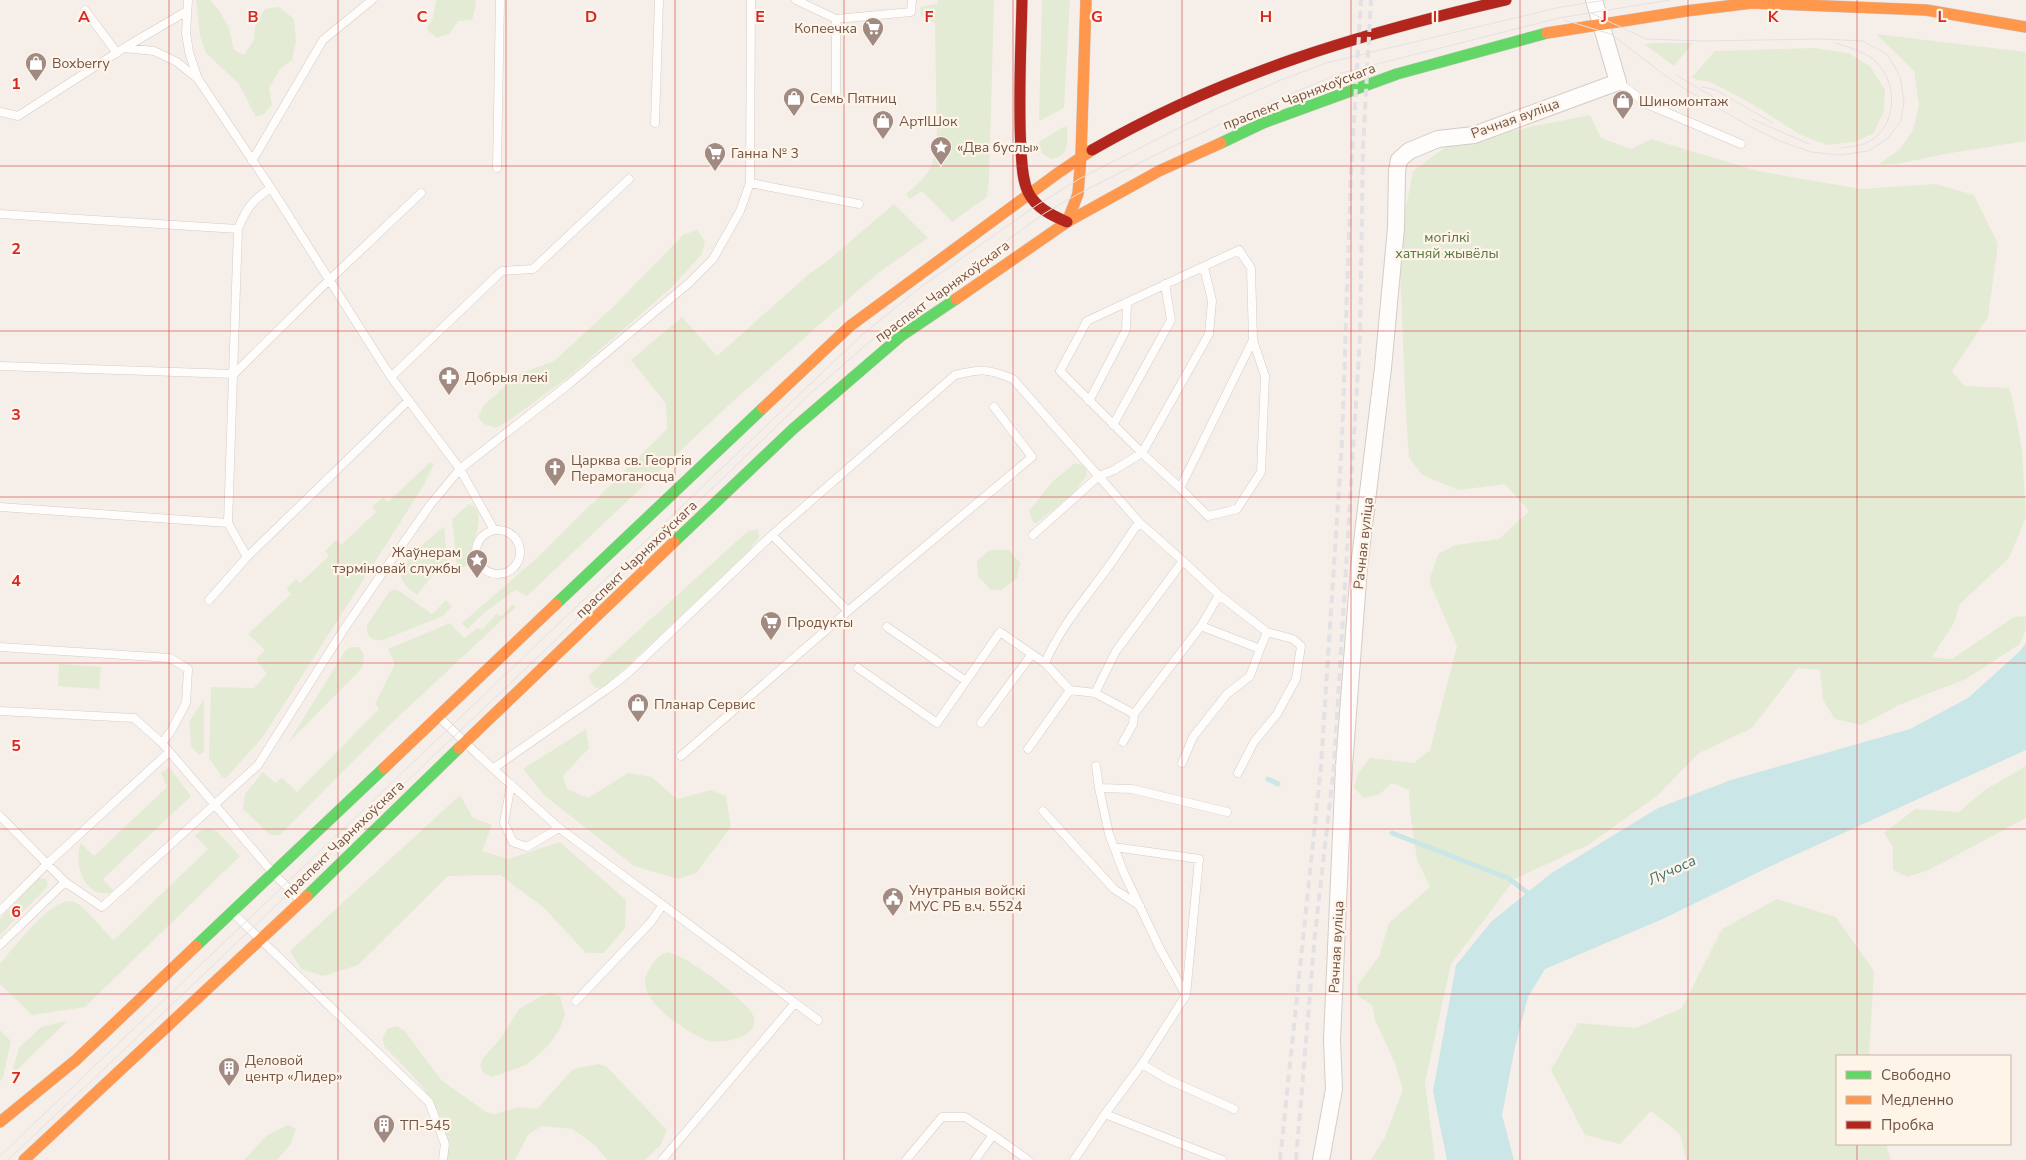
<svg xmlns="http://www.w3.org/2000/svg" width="2026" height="1160" font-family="'Nunito Sans',sans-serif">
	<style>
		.green { fill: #e4ebd4 }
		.water { fill: #cbe6e6 }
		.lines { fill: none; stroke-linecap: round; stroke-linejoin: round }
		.stream { stroke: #cbe6e6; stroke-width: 5 }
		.lane-casing { stroke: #d4cbc6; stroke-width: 9 }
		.street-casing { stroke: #d4cbc6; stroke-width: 18 }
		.fast-casing { stroke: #d5cac5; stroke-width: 12 }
		.slow-casing { stroke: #d5cac5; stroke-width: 12 }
		.jam-casing { stroke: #d5cac5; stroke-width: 12 }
		.lane { stroke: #fefdfc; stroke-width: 8 }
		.street { stroke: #fefdfc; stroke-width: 16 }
		.fast { stroke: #63d668; stroke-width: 11 }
		.slow { stroke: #ff974d; stroke-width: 11 }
		.jam { stroke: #b3261e; stroke-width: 11 }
		.tram { stroke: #e3e1e4; stroke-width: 1 }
		.rail { stroke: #e3e1e4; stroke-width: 4; stroke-dasharray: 8 5; stroke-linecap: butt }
		.grid { fill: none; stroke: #d62828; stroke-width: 1; stroke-opacity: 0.55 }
		.labels { text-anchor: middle; stroke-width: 4.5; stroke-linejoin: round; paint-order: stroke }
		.poi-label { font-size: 14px; fill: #735449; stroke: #fff4e8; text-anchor: start }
		.street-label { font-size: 14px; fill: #735449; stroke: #fff4e8 }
		.park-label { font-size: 14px; fill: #577842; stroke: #fff4e8 }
		.water-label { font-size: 15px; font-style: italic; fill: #3e7478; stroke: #fff4e8 }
		.grid-label { font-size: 16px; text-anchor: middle; font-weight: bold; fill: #d62828; stroke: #fff4e8; stroke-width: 4.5; stroke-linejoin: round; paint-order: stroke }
	</style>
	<rect width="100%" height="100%" fill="#f6efe9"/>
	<path class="green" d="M196,0H210L220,12L229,28L234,50L244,55L254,40L255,26L265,9L279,7L294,19L296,41L292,60L280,69L269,88L272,105L264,114L256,117L239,84L206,53L200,36Z
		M436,0H476L475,9L472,20L458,21L450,33L437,38L426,29L433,18Z
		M938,0H994L989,181L987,197L952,222L922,191L910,199L906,194L921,181L930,169L937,148L935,23L921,17L920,7L937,4Z
		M1042,0H1070L1064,108L1039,121Z
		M1876,34L2026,52V141L1945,154L1897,164L1878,165L1900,149L1913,130L1919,105L1914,71Z
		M1655,43H1693L1674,66L1644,44Z
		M1815,48L1848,53L1870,66L1885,90L1884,111L1874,133L1855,142L1827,145L1801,135L1752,104L1713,83L1691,78L1715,51Z
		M1590,115L1601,138L1631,149L1651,139L1758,171L1861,189L1936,184L1974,195L1998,244L1988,317L1952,371L1964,386L2009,388L2013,402L2022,450L2026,517L2009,558L1960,604L1954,623L1932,657L1952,659L2014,617L2026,616V630L2020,644L1966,679L1899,705L1861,725L1835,719L1823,700L1820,670L1798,668L1752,728L1699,753L1657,796L1588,845L1515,879L1451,964L1425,1082L1435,1160H1371L1385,1137L1403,1090L1395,1063L1375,1020L1372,1005L1358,996L1357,986L1379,956L1389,923L1430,887L1417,860L1410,811L1409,790L1392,783L1380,794L1364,798L1354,788L1358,773L1370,758L1414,763L1430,750L1457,646L1429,581L1438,554L1455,545L1499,539L1529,511L1505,484L1459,490L1422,475L1409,457L1406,416L1399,242L1413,171L1451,143Z
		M1067,125C1067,141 1071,155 1052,159L1042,154L1039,142Z
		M894,204L928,238L878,273L731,403L527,596L515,590L483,614L467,629L462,623L538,557L667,429L666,404L631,360L682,317L717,356L810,273L825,263Z
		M697,230L705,241L702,254L672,287L571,375L507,422L496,428L484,424L478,417L484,405L519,374L554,361L615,305L683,235Z
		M430,462L434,464L424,485L263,737L226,778L222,777L209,758L211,687L254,688L267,674L256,659L265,650L248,634L291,594L286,589L296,579L300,583L329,556L325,551L336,540L341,545L376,512L372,507L383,497L388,502Z
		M1075,463L1085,466L1087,475L1073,494L1035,524L1031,518L1029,511L1052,482Z
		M469,504C487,510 475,534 473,548C472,554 474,559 475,565L457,568L452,519Z
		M444,527L448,568L442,575L439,573L432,576L417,595C411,590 403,585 401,577C398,564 434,534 444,527Z
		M758,529L759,537L748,552L719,580L605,687L595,688L588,676L748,531Z
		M990,550H1009L1020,563L1017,578L1002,590H991L978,576L977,561Z
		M394,589L399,591L432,614L446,600L452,606L443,616L383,640C373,641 365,637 367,625L389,592Z
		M513,604L516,607L381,733L280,835H270L243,809L245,794L263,772L275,783L282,778L297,792L379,709L375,704L395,664L388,649L450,623L464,638L478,628L482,630L496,614L502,616Z
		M351,647H359C365,654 365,659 362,668L288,743L345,651Z
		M59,664L101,667L99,689L58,686Z
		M204,699V752L199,755L191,746L189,722Z
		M586,729L589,748L563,776L567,789L588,798L628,773L652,777L677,799L711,790L726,796L731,827L696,873L678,879L634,866L545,796L523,769Z
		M2026,766V818L1929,870L1907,877L1893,870V847L1884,833L1915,809L1959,812L1985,790Z
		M169,767L191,796L103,879L114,891C87,903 72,865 81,843L94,856L167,787L161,773Z
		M460,795L473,818L492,825L482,851L508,859L560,842L626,900L625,928L604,953H586L543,907L500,875L448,876L358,965L323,976L301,969L290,951Z
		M210,829L217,831L240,856L85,1007L32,1015L0,984V964C13,949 54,893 75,902C86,907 104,932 114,940L208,849L195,836L202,830Z
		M39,878L46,879L48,886L0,935V919Z
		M1777,899L1836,917L1874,971L1869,1056H1837V1144H1886L1891,1160H1686L1680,1134L1651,1111L1620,1144L1585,1135L1551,1070L1578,1023L1636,1028L1682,1008L1722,929Z
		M667,952C673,954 679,956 685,959C700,968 749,1002 754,1017C757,1027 748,1034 741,1037C729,1041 716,1044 704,1039C684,1030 643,1004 645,980C645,975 649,971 651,966C656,959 659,955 667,952Z
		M551,993L560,996L565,1014L559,1031L548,1046L526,1065L493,1077L484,1074L480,1066L483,1058L501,1038L519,1009L543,995Z
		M67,1021L11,1076L19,1048L41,1027Z
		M396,1026L404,1030L441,1080L486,1112L494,1114L519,1107L537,1109L573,1069L599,1064L607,1067L667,1130L660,1146L645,1160H607L594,1144L572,1129L542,1126L528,1135L515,1160H445C444,1146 445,1130 440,1117C429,1089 405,1068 384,1046L383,1037L387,1029Z
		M0,1030L11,1041L3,1078L0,1081Z
		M288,1125L296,1129L290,1145L277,1160H244L266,1136Z"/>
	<path class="water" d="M2026,643V750L1771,866L1665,918L1545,969L1528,997L1515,1047L1502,1115L1514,1160H1447L1433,1091L1456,965L1491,922L1550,874L1658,808L1731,780L1910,729L1968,698L2020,651Z"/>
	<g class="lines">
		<path class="stream" d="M1268,779L1278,784
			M1392,833L1508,878L1532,896"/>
		<g class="lane-casing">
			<path id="lane" d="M188,0L186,33L189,52L198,79L271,188L391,377L460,469L494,530
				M796,0L836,19L911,12L912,0
				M85,10L117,53
				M124,48L154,51L177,62L198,79
				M1618,82L1647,104L1741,144
				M836,93V19
				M0,112L18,116L124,48L187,11
				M655,123L659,0
				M252,161L323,40L372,0
				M497,168L500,0
				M750,183L859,204
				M271,188C252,200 246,209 238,229L228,523L247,557L409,400
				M0,214L238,229
				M1239,250L1251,268L1253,340L1180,488L1142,453L1060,371L1087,321Z
				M0,366L234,374L323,286L421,193
				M391,377L502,271L533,269L629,179
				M1089,401L1126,330L1127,302
				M1113,425L1171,320L1165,284
				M1180,488L1208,516L1237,509L1261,472L1265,376L1253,340
				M0,507L228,523
				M476 552a22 22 0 1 1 44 0a22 22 0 1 1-44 0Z
				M772,535L848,611
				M1033,535L1099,476L1114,470L1142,453L1209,334L1212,301L1204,267
				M1183,561L1219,595L1267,632
				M209,600L247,557
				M1201,626L1219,595
				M887,627L966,681
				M0,647L170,658L188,669L186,703L171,731L162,743
				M858,668L937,723L1000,632L1045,663
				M1095,693L1116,651L1183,561L1139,522
				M0,711L134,718L162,743L273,873L299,899
				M1134,714L1201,626L1260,649L1250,676L1227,694L1193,737L1182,763
				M441,719L477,754L559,828L818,1020
				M981,723L1032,654
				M1028,749L1070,690
				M681,756L848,611L1032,457L994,407
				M494,768L610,687L629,672L772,535L955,375C981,369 987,368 1013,379L1139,522C1128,538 1118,554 1106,570C1084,600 1060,628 1045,663L1070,690L1095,693L1134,714L1133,724L1123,742
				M1238,773L1254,742L1277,714L1296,679L1301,646L1293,639L1267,632L1260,649
				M511,784L504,823L513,842L527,847L559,828
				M1099,788L1132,789L1227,812
				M1043,811L1114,889L1140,906
				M0,816L65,882L102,907L258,765L344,629L383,572L430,505L460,469L569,384L689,283L713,259L740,211L750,183L751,0
				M1114,847L1199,859L1186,995
				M0,911L47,864L169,752
				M235,915L429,1102L445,1144L443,1160
				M0,945L65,882
				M576,1001L651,922L662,906
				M1142,1064L1169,1080L1234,1109
				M1105,1114L1222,1160
				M993,1135L1028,1160
				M662,1160L795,1003
				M906,1160L942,1117H965L993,1135L975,1160
				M1074,1160L1105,1114L1142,1064L1186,995L1160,949L1123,871L1109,834L1099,788L1096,766"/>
		</g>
		<g class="street-casing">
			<path id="street" d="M1321,1160L1334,1089L1332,1040L1344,766L1359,567L1383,368L1396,228L1397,171L1399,160L1409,151L1438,139L1474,135L1618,82L1594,0"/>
		</g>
		<g class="fast-casing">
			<path id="fast" d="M1221,143L1263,123L1397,74L1547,33
				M674,542L793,429L901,336L956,299
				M556,604L763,408
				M307,896L459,748
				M196,946L384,768"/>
		</g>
		<g class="slow-casing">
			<path id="slow" d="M1547,33L1686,11L1752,3L1926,10L2026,27
				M1067,222L1078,194L1081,156L1086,0
				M956,299L1067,222L1159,171L1221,143
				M763,408L850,326L1058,173L1092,150
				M459,748L674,542
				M384,768L556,604
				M0,1122L76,1060L196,946
				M24,1160L307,896"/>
		</g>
		<g class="jam-casing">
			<path id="jam" d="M1022,0C1021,50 1018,100 1021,150C1022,164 1022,179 1028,192C1036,208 1051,215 1067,222
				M1092,150C1224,74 1359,34 1506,0"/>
		</g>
		<use href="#lane" class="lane"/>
		<use href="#street" class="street"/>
		<use href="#fast" class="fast"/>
		<use href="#slow" class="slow"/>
		<use href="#jam" class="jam"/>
		<path class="tram" d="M1564,20L1611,34L1663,74L1688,91L1753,128L1780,141L1811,152L1839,155L1868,151L1887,139L1901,121L1904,101L1900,76L1887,54L1863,41L1821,39L1702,41L1646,39L1591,13
			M1836,43C1850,48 1867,52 1877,63C1900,86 1896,131 1864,144C1857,146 1848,147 1841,148
			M1676,75L1730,107
			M1702,87L1716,90L1773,123
			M1752,119L1809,144
			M0,1156L807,387L862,335L922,286L1037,205L1079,179L1214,110L1281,80L1326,63L1561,7L1606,0
			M8,1160L541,654L813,391L867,344L931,295L1045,213L1078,194L1157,154L1227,121L1338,74L1559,18L1670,0"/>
		<path class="rail" d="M1280,1160L1321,766L1342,442L1351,173L1361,0
			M1296,1160L1315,934L1334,766L1360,336L1363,147L1371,0"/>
	</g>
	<path class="grid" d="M169,0V1160M338,0V1160M506,0V1160M675,0V1160M844,0V1160M1013,0V1160M1182,0V1160M1351,0V1160M1520,0V1160M1688,0V1160M1857,0V1056M0,166H2026M0,331H2026M0,497H2026M0,663H2026M0,829H2026M0,994H2026M1857,1144V1160"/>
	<defs>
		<g id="supermarket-pin" transform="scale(1.125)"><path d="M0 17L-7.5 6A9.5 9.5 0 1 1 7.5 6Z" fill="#a18a81" stroke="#fff4e8"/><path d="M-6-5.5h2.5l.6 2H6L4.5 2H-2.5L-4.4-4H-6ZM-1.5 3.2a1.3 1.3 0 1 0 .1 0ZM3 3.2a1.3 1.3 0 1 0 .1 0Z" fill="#fff"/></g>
		<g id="shop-pin" transform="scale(1.125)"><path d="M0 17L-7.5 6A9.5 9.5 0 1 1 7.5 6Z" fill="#a18a81" stroke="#fff4e8"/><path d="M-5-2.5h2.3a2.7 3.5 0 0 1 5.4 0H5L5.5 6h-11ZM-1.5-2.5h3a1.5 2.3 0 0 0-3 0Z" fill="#fff"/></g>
		<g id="sight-pin" transform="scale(1.125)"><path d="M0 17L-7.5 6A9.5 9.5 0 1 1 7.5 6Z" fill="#a18a81" stroke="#fff4e8"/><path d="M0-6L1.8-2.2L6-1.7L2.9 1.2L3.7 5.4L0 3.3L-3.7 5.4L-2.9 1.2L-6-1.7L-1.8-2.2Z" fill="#fff"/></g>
		<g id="pharmacy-pin" transform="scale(1.125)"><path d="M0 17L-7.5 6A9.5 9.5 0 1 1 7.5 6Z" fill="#a18a81" stroke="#fff4e8"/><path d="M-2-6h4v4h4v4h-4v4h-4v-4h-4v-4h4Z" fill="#fff"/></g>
		<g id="church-pin" transform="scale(1.125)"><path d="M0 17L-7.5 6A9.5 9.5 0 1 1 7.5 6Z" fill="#a18a81" stroke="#fff4e8"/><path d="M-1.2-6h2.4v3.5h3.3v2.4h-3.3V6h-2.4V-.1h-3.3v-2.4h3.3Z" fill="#fff"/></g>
		<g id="civic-pin" transform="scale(1.125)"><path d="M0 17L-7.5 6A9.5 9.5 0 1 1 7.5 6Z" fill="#a18a81" stroke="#fff4e8"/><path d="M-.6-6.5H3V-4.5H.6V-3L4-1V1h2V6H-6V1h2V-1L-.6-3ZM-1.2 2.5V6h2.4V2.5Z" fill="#fff"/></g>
		<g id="building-pin" transform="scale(1.125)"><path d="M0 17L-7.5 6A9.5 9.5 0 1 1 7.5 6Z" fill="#a18a81" stroke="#fff4e8"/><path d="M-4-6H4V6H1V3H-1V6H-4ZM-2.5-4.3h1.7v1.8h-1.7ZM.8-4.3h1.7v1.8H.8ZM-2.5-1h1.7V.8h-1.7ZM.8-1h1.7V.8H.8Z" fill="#fff"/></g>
	</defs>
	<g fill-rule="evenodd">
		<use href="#supermarket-pin" x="873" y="28"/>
		<use href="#shop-pin" x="36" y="63"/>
		<use href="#shop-pin" x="794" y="98"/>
		<use href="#shop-pin" x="1623" y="101"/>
		<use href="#shop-pin" x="883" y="121"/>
		<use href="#sight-pin" x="941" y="147"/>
		<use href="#supermarket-pin" x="715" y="153"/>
		<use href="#pharmacy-pin" x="449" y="377"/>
		<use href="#church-pin" x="555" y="468"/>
		<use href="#sight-pin" x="477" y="560"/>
		<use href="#supermarket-pin" x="771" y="622"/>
		<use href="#shop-pin" x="638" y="704"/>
		<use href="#civic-pin" x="893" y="898"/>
		<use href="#building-pin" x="229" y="1068"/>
		<use href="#building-pin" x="384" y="1125"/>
	</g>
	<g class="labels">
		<g class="poi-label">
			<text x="857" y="33" text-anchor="end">Копеечка</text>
			<text x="52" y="68">Boxberry</text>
			<text x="810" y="103">Семь Пятниц</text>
			<text x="1639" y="106">Шиномонтаж</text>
			<text x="899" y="126">АртIШок</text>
			<text x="957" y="152">«Два буслы»</text>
			<text x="731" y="158">Ганна № 3</text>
			<text x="465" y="382">Добрыя лекі</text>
			<text x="571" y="465">Царква св. Георгія<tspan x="571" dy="16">Перамоганосца</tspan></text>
			<text x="461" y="557" text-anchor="end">Жаўнерам<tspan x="461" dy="16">тэрміновай службы</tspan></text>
			<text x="787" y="627">Продукты</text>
			<text x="654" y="709">Планар Сервис</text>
			<text x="909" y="895">Унутраныя войскі<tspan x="909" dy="16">МУС РБ в.ч. 5524</tspan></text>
			<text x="245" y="1065">Деловой<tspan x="245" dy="16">центр «Лидер»</tspan></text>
			<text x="400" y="1130">ТП-545</text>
		</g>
		<g class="street-label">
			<text transform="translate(1299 96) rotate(-21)" y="5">праспект Чарняхоўскага</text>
			<text transform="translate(1515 118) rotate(-20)" y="5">Рачная вуліца</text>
			<text transform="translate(942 291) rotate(-36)" y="5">праспект Чарняхоўскага</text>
			<text transform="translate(1363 543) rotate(-84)" y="5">Рачная вуліца</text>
			<text transform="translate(636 559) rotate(-44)" y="5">праспект Чарняхоўскага</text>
			<text transform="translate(343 839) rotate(-44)" y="5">праспект Чарняхоўскага</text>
			<text transform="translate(1336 947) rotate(-87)" y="5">Рачная вуліца</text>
		</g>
		<g class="park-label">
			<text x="1447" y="242">могілкі<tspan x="1447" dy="16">хатняй жывёлы</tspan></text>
		</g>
		<g class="water-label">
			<text transform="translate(1672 870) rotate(-25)" y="5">Лучоса</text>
		</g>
	</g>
	<g class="grid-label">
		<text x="84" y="22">A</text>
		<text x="253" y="22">B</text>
		<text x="422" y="22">C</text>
		<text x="591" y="22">D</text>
		<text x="760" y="22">E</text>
		<text x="929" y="22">F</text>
		<text x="1097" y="22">G</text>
		<text x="1266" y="22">H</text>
		<text x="1435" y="22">I</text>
		<text x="1604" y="22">J</text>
		<text x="1773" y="22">K</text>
		<text x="1942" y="22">L</text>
		<text x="16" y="89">1</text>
		<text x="16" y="254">2</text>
		<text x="16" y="420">3</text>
		<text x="16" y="586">4</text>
		<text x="16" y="751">5</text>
		<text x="16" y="917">6</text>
		<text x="16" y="1083">7</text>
	</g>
	<rect x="1836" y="1055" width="175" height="90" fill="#fff4e8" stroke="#c7b4a8"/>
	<rect x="1846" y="1071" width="25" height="8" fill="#63d668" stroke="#c7b4a8"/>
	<text x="1881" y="1080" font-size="15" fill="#735449">Свободно</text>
	<rect x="1846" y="1096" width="25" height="8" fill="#ff974d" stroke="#c7b4a8"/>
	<text x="1881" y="1105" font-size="15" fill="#735449">Медленно</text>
	<rect x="1846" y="1121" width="25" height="8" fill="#b3261e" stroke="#c7b4a8"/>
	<text x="1881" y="1130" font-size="15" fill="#735449">Пробка</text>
</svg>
